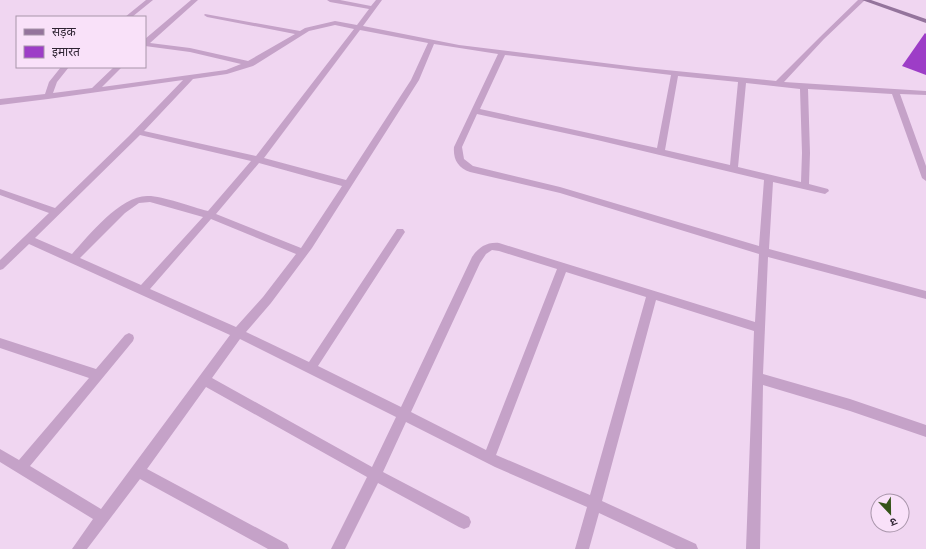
<svg xmlns="http://www.w3.org/2000/svg" width="926" height="549" font-family="'Space Grotesk','Noto Sans Devanagari',sans-serif">
	<style>
		.building { fill: #9d3dc7 }
		.lines { fill: none; stroke-linecap: round; stroke-linejoin: round }
		.street { fill: #c5a2c8; fill-rule: evenodd }
		.secondary { fill: #94749c; fill-rule: evenodd }
	</style>
	<rect width="100%" height="100%" fill="#f0d6f1"/>
	<path class="building" d="M925,33L926,34V75L902,66Z"/>
	<g class="lines">
		<path class="street" d="M146,0H153L132,17H125Z
			M191,0H198L150,43L190,48L248,61L295,34L207,17L204,15L205,14L300,31L305,28L335,21L357,25L369,9L330,2L327,0H340L371,6L376,0H382L363,26L459,45L636,67L776,81L820,37L858,0H865L824,39L784,82L926,91V95L900,94L926,166V181L922,178L892,94L808,89L810,153L809,184L828,189L829,191L825,194L773,182L769,249L926,291V299L768,257L763,374L850,399L926,425V437L850,411L763,385L760,549H746L754,331L656,300L602,501L696,544L698,549H676L599,513L589,549H575L587,507L495,467L406,422L383,472L469,517L471,522L469,527L464,529L459,527L378,483L345,549H331L367,477L206,387L147,469L287,544L289,549H268L140,479L87,549H72L93,519L0,462V449L19,460L89,378L0,348V338L96,369L125,335L129,333L133,335L134,338L133,341L30,466L101,509L230,335L29,244L3,269L0,270V260L49,213L0,195V189L55,208L129,136L183,80L48,99L0,105V99L45,94L49,82L61,67H69L57,82L53,93L92,88L114,67H122L102,87L226,70L241,64L190,52L145,46V39ZM335,25L354,29L256,156L144,131L193,79L227,74L253,66L309,31ZM360,30L428,43L411,80L346,180L264,158ZM434,44L498,54L454,147C453,159 458,168 470,172L560,193L759,254L755,322L499,243C487,242 479,247 472,257L401,407L318,366L403,235L405,232L403,229H397L309,362L246,332L271,303L312,248L419,80ZM505,55L671,75L657,148L480,109ZM678,76L738,82L730,165L665,150ZM746,83L800,89L802,153L801,182L738,167ZM477,114L597,140L764,180L759,246L560,187L473,166L464,159L462,147ZM140,135L251,161L208,211C192,207 163,196 148,196C121,195 89,235 72,254L35,238ZM259,163L342,186L301,248L216,214ZM150,202L203,217L141,285L80,258L125,213L139,203ZM211,219L296,254L263,297L236,327L150,289ZM492,250L499,251L557,269L486,450L411,412L480,263L486,254ZM566,272L646,297L590,495L496,455ZM240,339L396,417L372,467L212,378Z"/>
		<path class="secondary" d="M862,0H871L926,19V23Z"/>
	</g>
	<rect x="16" y="16" width="130" height="52" fill="#f9e1f9" stroke="#a895aa"/>
	<rect x="24" y="29" width="20" height="6" fill="#94749c" stroke="#a895aa"/>
	<text x="52" y="36" font-size="12" fill="#2f2433">सड़क</text>
	<rect x="24" y="46" width="20" height="12" fill="#9d3dc7" stroke="#a895aa"/>
	<text x="52" y="56" font-size="12" fill="#2f2433">इमारत</text>
	<g transform="translate(890 513) rotate(158)"><circle r="19" fill="#f9e1f9" stroke="#a895aa"/>
	<path d="M0-3L7 15L0 10L-7 15Z" fill="#36541a"/>
	<text y="-6" font-size="11" font-weight="bold" text-anchor="middle" fill="#2f2433">उ</text>
	</g>
</svg>
